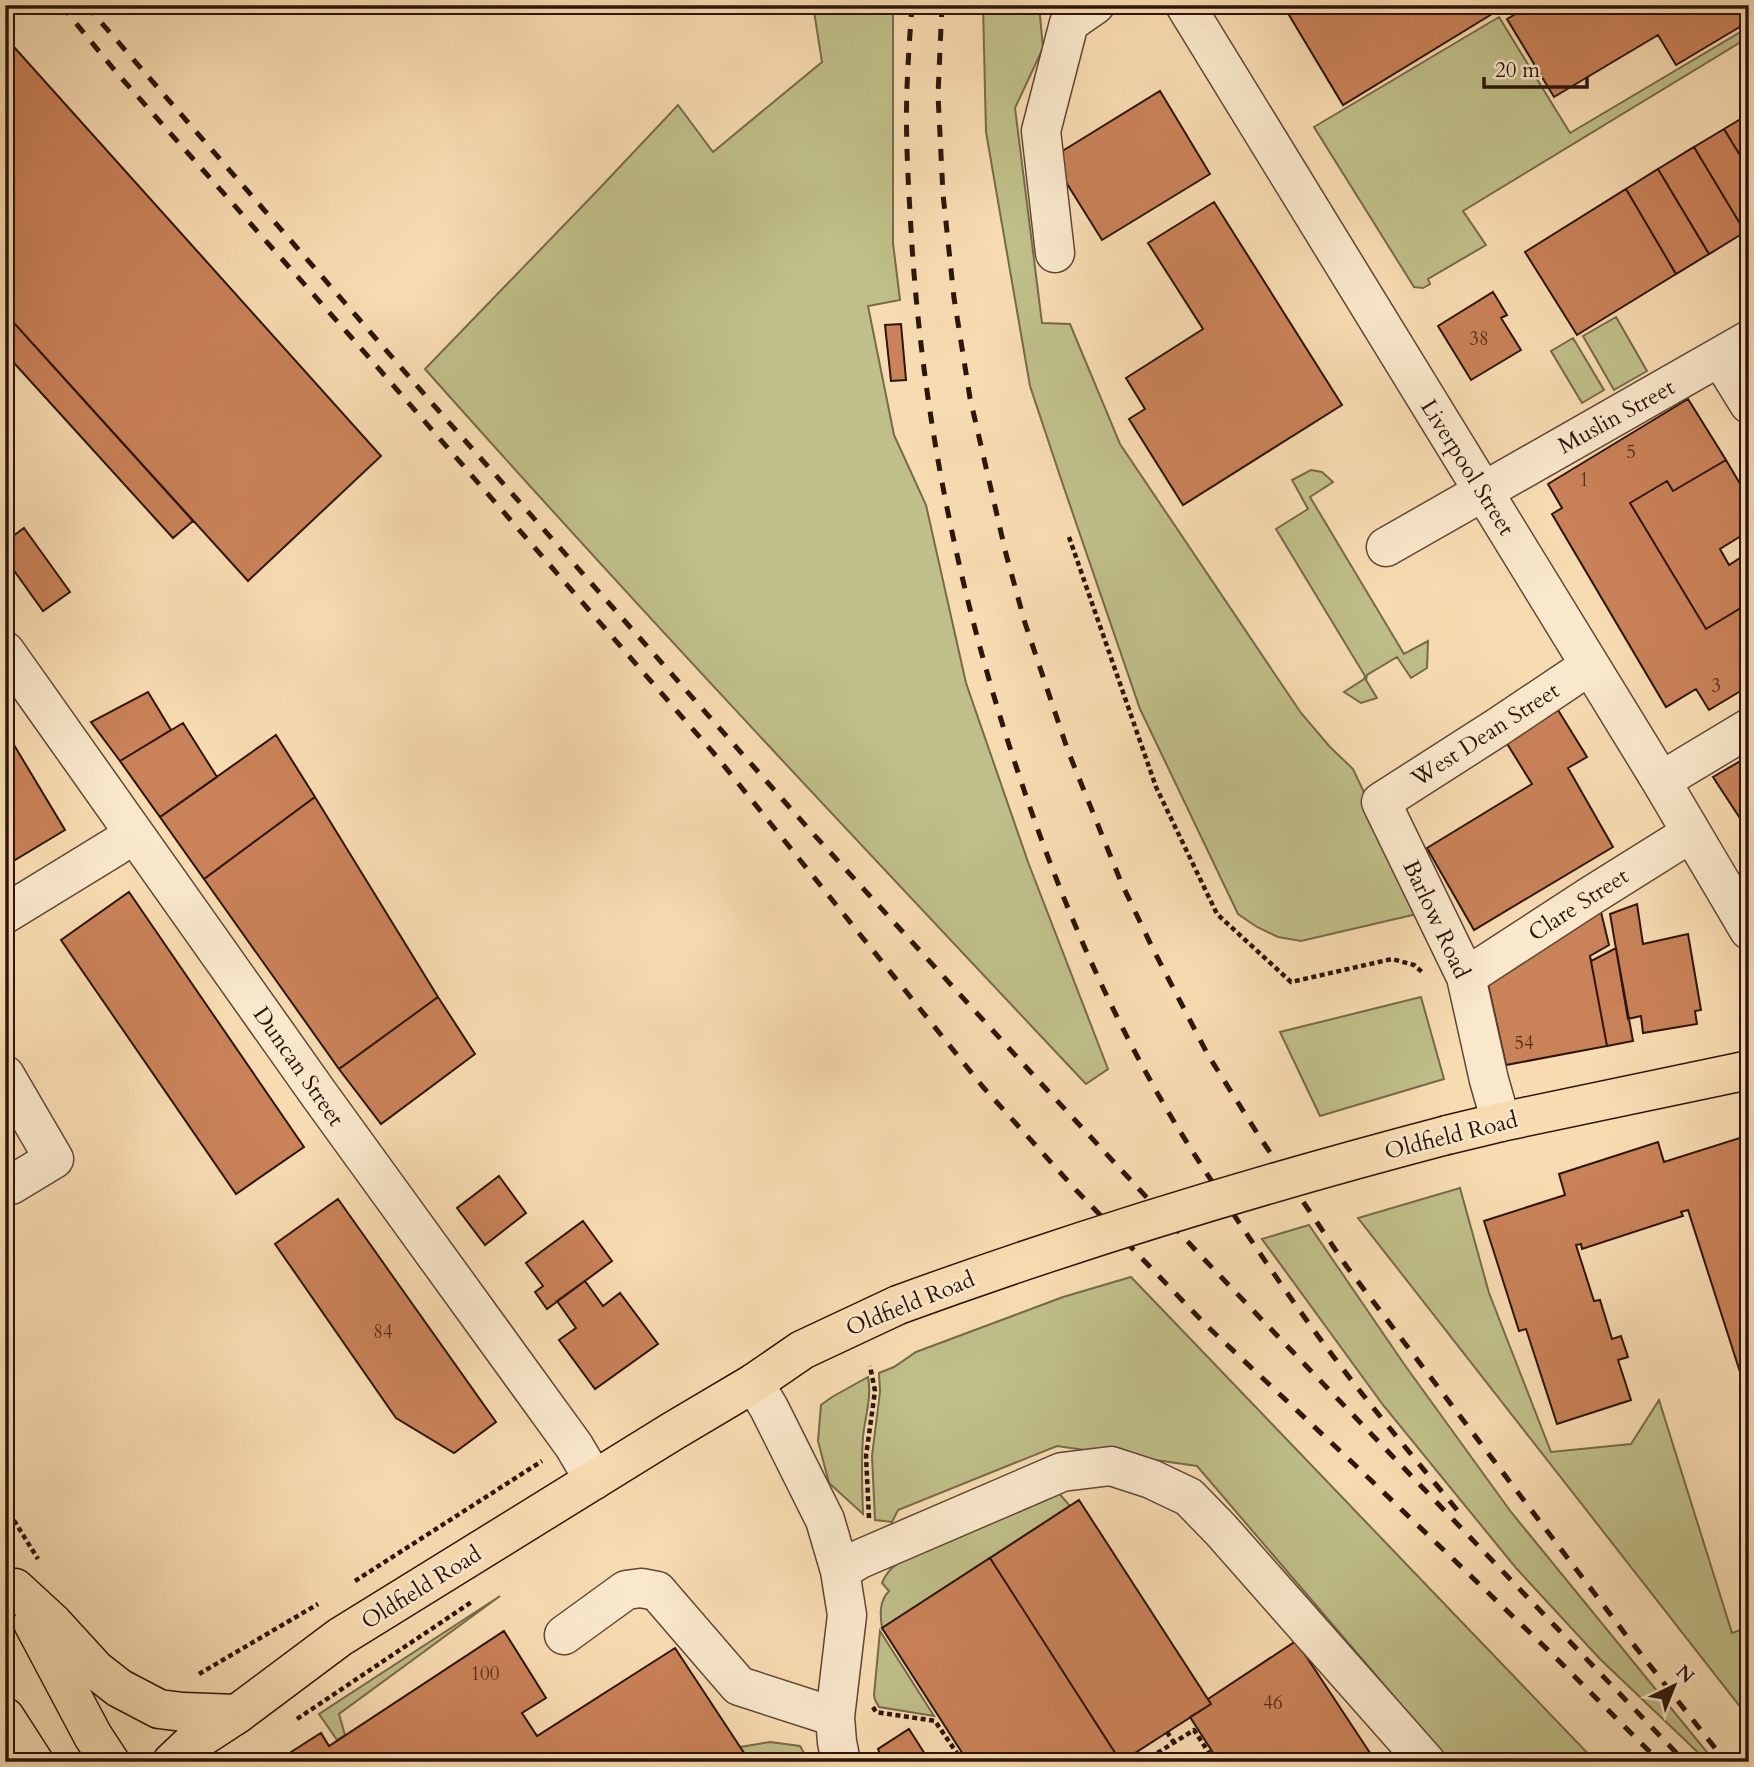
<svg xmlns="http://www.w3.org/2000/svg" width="1754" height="1767" font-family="Cardo,serif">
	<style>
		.green { fill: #c0bf89; stroke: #766a4a; stroke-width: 2 }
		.building { fill: #ca8258; stroke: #2c150b; stroke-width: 2 }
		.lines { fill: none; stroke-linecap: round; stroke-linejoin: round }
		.minor-casing { stroke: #5f4734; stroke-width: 41 }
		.major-casing { stroke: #2c150b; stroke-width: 41 }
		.highway-casing { stroke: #2c150b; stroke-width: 41 }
		.path { stroke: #2c150b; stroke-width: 4.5; stroke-dasharray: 5 3.5; stroke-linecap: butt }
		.minor { stroke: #fae8cc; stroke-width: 38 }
		.major { stroke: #f8dcb1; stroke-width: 38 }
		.highway { stroke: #f8dcb1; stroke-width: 38 }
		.rail { stroke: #2c150b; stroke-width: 5; stroke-dasharray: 12 12; stroke-linecap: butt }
		.major-bridge-casing { stroke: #2c150b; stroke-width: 41; stroke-linecap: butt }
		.major-bridge { stroke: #f8dcb1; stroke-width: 38 }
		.labels { text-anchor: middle; stroke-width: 5; stroke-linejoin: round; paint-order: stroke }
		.number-label { font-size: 19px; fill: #54301e }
		.street-label { font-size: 23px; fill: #2c150b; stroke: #fae8cc }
	</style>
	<rect width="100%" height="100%" fill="#f8dcb1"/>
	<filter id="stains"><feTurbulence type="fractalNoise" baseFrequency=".00286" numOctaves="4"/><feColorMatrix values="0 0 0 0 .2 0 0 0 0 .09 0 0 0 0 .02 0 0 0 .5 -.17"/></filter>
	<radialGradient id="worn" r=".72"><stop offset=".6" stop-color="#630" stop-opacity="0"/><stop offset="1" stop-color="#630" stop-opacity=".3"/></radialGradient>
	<path class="green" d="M813,5H893V243L900,300L868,306L894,435L926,505L966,683L1028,862L1108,1069L1086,1084C864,848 641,612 425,369L597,191L678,105L713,152L822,62Z
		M983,5H1039L1043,48L1015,108L1042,323L1070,324L1120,444L1301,713L1330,747L1353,769L1421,913L1301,941L1278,937L1257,927L1238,914L1140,709L1062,482L1030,386L986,132Z
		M1499,17L1570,133L1749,27V37L1463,211L1486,245L1428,279L1430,284L1423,288L1414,287L1314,127Z
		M1616,317L1647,371L1614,390L1583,336Z
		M1573,338L1604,390L1582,403L1551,351Z
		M1311,470L1322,472L1333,482L1310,497L1404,654L1428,641L1427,668L1411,678L1397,657L1367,675L1366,680L1377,698L1361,703L1344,692L1364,679L1365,676L1276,529L1308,509L1292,480Z
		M1421,997L1444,1079L1320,1116L1280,1032Z
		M1460,1188L1489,1293L1551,1452L1631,1444L1659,1400L1732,1633L1749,1627V1718L1358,1218Z
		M1309,1225L1404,1364L1511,1512L1715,1762H1708L1600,1659L1516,1568L1383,1405L1262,1239Z
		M1131,1277L1596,1762H1450L1197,1466L1057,1446L898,1510L892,1522L875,1520L872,1456L880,1392L879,1373L894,1367L916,1352L1063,1297Z
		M868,1377C872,1398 865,1416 863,1437C861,1463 862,1488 863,1514L829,1483L818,1441L821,1405L832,1397Z
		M1058,1492L1070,1506L882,1628C880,1615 879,1601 889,1591L882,1583C886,1573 891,1568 900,1562Z
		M500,1596L339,1714L345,1735L337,1740L319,1714Z
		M880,1631L934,1716L879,1707L875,1700L874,1695Z
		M770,1742L800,1746L809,1762H750L740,1747Z"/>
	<path class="building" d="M1283,5H1486L1492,14L1343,105Z
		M1531,5H1738L1748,22L1676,65L1658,35L1554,97L1507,19Z
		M5,37L381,456L248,581L5,313Z
		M1160,91L1210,174L1102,240L1051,158Z
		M1749,114V170L1724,129Z
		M1724,129L1749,170V229L1745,232L1694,147Z
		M1694,147L1745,232L1709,254L1658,169Z
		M1658,169L1709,254L1676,274L1626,189Z
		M1626,189L1676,274L1577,335L1525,252Z
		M1214,202L1342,405L1183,505L1129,419L1145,409L1126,378L1203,329L1148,243Z
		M1493,292L1507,315L1501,318L1521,350L1471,380L1438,326Z
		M5,313L193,521L173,538L5,353Z
		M901,324L906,380L891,381L885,325Z
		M1688,399L1726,460L1673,491L1667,481L1630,503L1706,629L1749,603V686L1709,710L1696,689L1666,707L1552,514L1562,508L1548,484Z
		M1726,460L1749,499V531L1720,549L1729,565L1746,554L1749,558V603L1706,629L1630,503L1667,481L1673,491Z
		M24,528L70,592L43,611L5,558V542Z
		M148,692L171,730L120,761L91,722Z
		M1558,710L1587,757L1568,768L1613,847L1474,930L1427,848L1532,784L1506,742Z
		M183,723L217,777L160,817L120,761Z
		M5,730L65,830L5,866Z
		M276,735L315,797L204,879L160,817Z
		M1749,756V832L1713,777Z
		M315,797L438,997L339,1069L204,879Z
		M129,892L304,1147L236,1194L61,940Z
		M1637,904L1643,944L1688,934L1701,1010L1695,1011L1697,1024L1643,1033L1641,1016L1628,1019L1610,914Z
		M1601,912L1609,945L1590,956L1607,1046L1506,1065L1487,980Z
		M1616,948L1633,1041L1607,1046L1591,961Z
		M438,997L475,1054L381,1124L339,1069Z
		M1749,1135V1400L1688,1210L1681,1212L1683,1216L1582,1249L1581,1244L1576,1245L1594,1301L1600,1300L1612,1339L1621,1336L1628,1357L1618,1360L1631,1400L1557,1424L1526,1329L1519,1331L1484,1221L1565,1195L1559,1174L1658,1142L1664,1162Z
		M499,1176L526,1213L485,1245L457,1208Z
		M338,1199L496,1422L454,1453L396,1418L275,1244Z
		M583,1221L612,1261L547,1309L535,1292L543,1286L526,1263Z
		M585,1281L603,1306L620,1293L658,1344L595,1389L559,1340L576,1328L557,1301Z
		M1079,1500L1211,1704L1121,1762L990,1558Z
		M990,1558L1121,1762H968L882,1628Z
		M504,1631L546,1698L522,1713L537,1736L675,1648L750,1762H297L291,1752L321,1733L329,1746Z
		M1296,1641L1376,1762H1219L1190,1717L1211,1704L1208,1699Z
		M909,1729L930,1762H883L878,1749Z"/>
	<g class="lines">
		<g class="minor-casing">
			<path id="minor" d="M1185,5L1661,781L1749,930
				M1055,253L1041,131L1069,23L1095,5
				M1720,357L1749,404
				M1386,547L1749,340
				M5,651L318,1093L574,1446L594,1480
				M1661,781L1749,728
				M5,914L116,846L133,833
				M1466,977L1592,895L1691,833
				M5,1075L54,1159L11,1185
				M1501,1122L1489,1080L1466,977L1381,802L1498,727L1589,666
				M754,1383L769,1408L825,1520L840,1571L847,1615L835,1717L837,1742L841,1762
				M840,1571L860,1559L1062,1472L1111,1466L1151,1479L1189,1497L1221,1530L1426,1762
				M564,1635L626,1590L641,1588L657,1591L739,1686L835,1717"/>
		</g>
		<g class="major-casing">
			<path id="major" d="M1447,1135L1501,1122L1749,1070
				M172,1762L191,1744L237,1714L340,1637L673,1431L754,1383L802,1350L898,1305"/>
		</g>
		<g class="highway-casing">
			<path id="highway" d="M15,1588L53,1623L96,1670L119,1688L159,1709L183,1712L237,1714
				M33,1623L93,1736L110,1762
				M5,1717L34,1762"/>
		</g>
		<path class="path" d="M1069,537L1156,787L1217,914L1291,982L1392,959L1414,965L1422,972
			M5,1506L38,1559
			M869,1518L866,1456L875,1391L870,1366
			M355,1581L542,1461
			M199,1674L318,1604
			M873,1707L876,1712L935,1721L963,1762
			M297,1719L473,1601
			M1167,1732L1174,1743
			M1143,1762L1194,1730L1215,1762"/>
		<use href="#minor" class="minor"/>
		<use href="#major" class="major"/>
		<use href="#highway" class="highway"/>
		<path class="rail" d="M61,5L116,72L352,338L717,757L983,1087L1076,1190L1207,1326L1355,1465L1550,1652L1660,1762
			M86,5L438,410L807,827L1048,1091L1202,1257L1685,1762
			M912,5C910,33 908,61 907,88C905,140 909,194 912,246C924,428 962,608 1021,781C1055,883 1097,984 1149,1078C1174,1124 1203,1168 1232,1212C1263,1258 1294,1304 1327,1348C1370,1406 1417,1461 1462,1516
			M942,5L938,95L943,194L954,298L970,398L1006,554L1025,623L1068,751L1121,882L1153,949L1208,1055L1259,1136L1347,1267L1626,1635L1726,1762"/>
		<g class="major-bridge-casing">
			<path id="major-bridge" d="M898,1305C1078,1239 1261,1184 1447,1135"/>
		</g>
		<use href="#major-bridge" class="major-bridge"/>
	</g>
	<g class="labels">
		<g class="number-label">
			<text x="1479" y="345">38</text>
			<text x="1631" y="458">5</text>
			<text x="1584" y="486">1</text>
			<text x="1716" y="692">3</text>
			<text x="1524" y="1049">54</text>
			<text x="383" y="1338">84</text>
			<text x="485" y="1680">100</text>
			<text x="1273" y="1709">46</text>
		</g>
		<g class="street-label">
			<text transform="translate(1616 416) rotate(-29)" y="8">Muslin Street</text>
			<text transform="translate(1468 467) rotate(58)" y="8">Liverpool Street</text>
			<text transform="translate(1485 734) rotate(-33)" y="8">West Dean Street</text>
			<text transform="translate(1578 904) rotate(-33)" y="8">Clare Street</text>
			<text transform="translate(1437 919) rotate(65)" y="8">Barlow Road</text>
			<text transform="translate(299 1066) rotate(55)" y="8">Duncan Street</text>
			<text transform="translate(1451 1135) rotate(-14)" y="8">Oldfield Road</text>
			<text transform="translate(910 1303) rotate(-22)" y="8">Oldfield Road</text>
			<text transform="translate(421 1587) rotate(-32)" y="8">Oldfield Road</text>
		</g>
	</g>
	<rect width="1754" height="1767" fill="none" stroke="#f8dcb1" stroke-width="28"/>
	<rect x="7" y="7" width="1740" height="1753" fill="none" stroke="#2c150b" stroke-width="3.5"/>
	<rect x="14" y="14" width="1726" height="1739" fill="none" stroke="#2c150b" stroke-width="2"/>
	<g transform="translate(1674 1686) rotate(43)" stroke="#fae8cc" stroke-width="5" paint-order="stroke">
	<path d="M0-5L12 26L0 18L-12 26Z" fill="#2c150b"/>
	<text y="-10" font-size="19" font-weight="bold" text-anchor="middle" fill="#2c150b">N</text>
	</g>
	<path d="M1484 77v10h103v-10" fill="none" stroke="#2c150b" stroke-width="3.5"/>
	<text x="1495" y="77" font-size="21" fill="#2c150b" stroke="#fae8cc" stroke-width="5" paint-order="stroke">20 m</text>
	<rect width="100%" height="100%" filter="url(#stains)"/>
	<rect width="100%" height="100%" fill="url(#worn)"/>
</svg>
